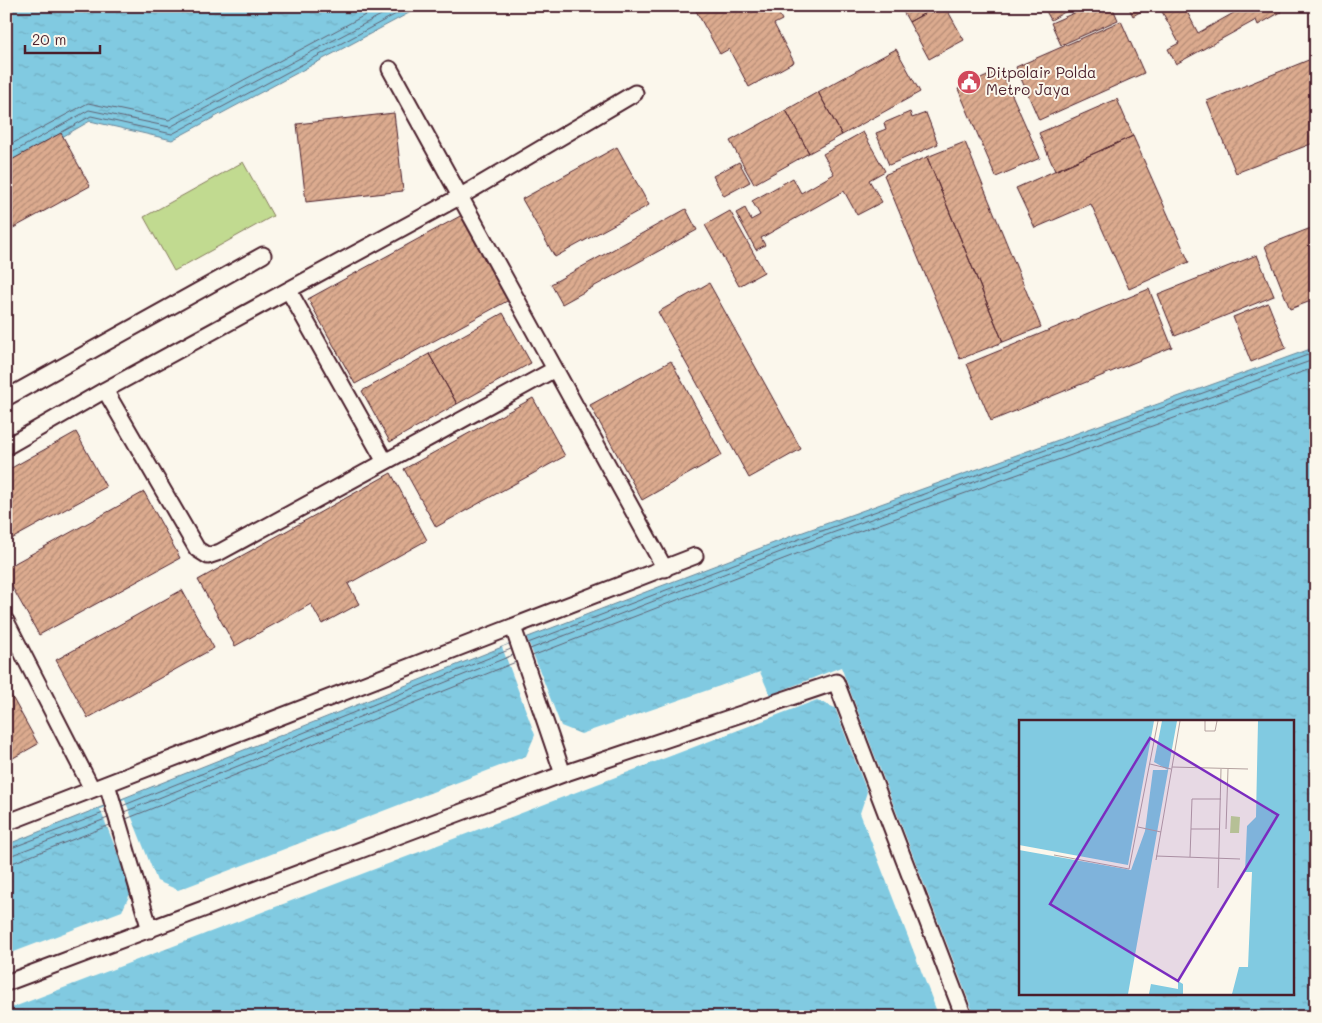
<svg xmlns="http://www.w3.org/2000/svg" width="1322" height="1023" font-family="Mali,sans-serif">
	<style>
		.garden { fill: #c1da90; stroke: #867c5e }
		.water { fill: url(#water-ripples); stroke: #6b8698; fill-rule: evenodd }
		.pier { fill: #fbf7ec }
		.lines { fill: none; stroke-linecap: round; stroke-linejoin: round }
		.shore { stroke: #606374; stroke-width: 1 }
		.building { fill: url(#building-hatch); stroke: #4a1f2b }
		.lane-casing { stroke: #4a1f2b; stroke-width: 19 }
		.lane { stroke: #fbf7ec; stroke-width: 15 }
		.labels { text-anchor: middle; stroke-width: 4; stroke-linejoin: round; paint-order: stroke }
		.poi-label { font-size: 15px; fill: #4a1f2b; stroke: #fbf7ec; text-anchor: start }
		.inset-road { fill: none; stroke: #b4a19f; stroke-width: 1 }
		.view { fill: #7b2cbf; fill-opacity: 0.15; stroke: #7b2cbf; stroke-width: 2.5 }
		.inset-edge { fill: none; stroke: #4a1f2b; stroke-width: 2.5 }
	</style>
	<defs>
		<pattern id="water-ripples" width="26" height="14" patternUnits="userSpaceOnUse" patternTransform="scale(1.25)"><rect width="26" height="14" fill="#81cae1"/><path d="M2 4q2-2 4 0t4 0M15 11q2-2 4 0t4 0" fill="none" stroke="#71adc1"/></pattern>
		<pattern id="building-hatch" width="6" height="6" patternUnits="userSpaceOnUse" patternTransform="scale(1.25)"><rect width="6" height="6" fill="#dcab8f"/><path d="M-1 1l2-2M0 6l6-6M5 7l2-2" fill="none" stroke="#b48b75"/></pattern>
	</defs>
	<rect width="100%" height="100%" fill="#fbf7ec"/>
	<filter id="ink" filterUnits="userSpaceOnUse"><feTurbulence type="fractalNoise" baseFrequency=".02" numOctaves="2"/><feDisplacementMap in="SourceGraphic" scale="10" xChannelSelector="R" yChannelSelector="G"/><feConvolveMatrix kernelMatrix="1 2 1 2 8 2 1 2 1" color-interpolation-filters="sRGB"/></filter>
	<g filter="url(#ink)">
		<path class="garden" d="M243,162L273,216L174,271L144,217Z"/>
		<path class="water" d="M6,6H422L172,140L90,121L6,169Z
			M1316,347V1017H6V845L502,647L792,536ZM1021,722H1293V994H1021Z"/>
		<path class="pier" d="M527,638L561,726L581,734L760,672L770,695L841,667L975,1017H939L860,813L867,792L835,708L817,700L6,1010V955L122,911L132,890L100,809L125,800L157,881L178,890L526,756L535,735L502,647Z"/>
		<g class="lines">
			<path class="shore" d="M62,132L91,116L172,134L411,6
				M6,147L88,103L169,120L382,6
				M6,156L89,110L170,127L398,6
				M528,643L794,541L1316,352
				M530,649L796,546L1316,359
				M532,656L799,553L1316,367
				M122,806L511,649
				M124,812L513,655
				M126,819L516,662
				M6,850L106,812
				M6,856L12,855L108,818
				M6,864L15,862L110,825"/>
		</g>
		<path class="building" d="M699,6H775L782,20L774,24L794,62L749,87L729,49L720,54L695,9Z
			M900,6H938L909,22Z
			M938,6H945L964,40L929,59L909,22Z
			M1043,6H1075L1051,20Z
			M1090,6H1112L1118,20L1061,45L1051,23Z
			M1128,6H1150L1133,16Z
			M1159,6H1184L1198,33L1246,6H1278L1281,12L1258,25L1256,20L1176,64L1168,49L1179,43Z
			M1121,21L1144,73L1039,120L1016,67Z
			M896,49L920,92L842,135L818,92Z
			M1316,57V142L1236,173L1207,101Z
			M1001,70L1040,158L996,177L958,89Z
			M818,92L842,135L809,153L786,110Z
			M1117,99L1133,136L1055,171L1039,133Z
			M786,110L809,153L754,184L730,141Z
			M910,112L912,118L926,113L938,144L889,165L876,133L886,129L884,123Z
			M394,113L403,191L306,202L297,124Z
			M863,132L885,171L869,180L882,202L857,215L844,191L761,238L765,245L756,250L736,213L745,208L751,220L760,215L752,201L793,178L801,193L834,174L823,154Z
			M61,133L90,186L6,232V163Z
			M1133,136L1189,262L1129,289L1091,204L1035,228L1016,188Z
			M965,142L1041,327L1003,342L927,157Z
			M617,147L649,205L555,257L522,199Z
			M927,157L1003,342L960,359L884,175Z
			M739,162L750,182L724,196L713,176Z
			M686,209L697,230L562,304L551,284Z
			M730,211L764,272L739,286L705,225Z
			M462,215L509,300L355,384L308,299Z
			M1316,226V299L1290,309L1265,246Z
			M1257,255L1274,296L1175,336L1158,294Z
			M709,283L801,449L749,478L658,312Z
			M1149,289L1172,347L991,421L967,364Z
			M1268,303L1286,348L1251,362L1233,317Z
			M503,313L531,363L457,404L429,354Z
			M429,354L457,404L390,442L362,391Z
			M671,361L722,455L642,500L590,405Z
			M533,398L565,456L436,527L404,469Z
			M76,432L106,487L6,542V471Z
			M391,473L427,540L348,584L359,604L322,624L311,604L235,646L198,580Z
			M144,492L180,558L39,635L6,576V568Z
			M182,590L214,648L88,718L56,660Z
			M6,686L38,744L6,762Z"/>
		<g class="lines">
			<g class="lane-casing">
				<path id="lane" d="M390,69L665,569
					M289,291L384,460
					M105,390L197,549L208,556L220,552L555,369
					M6,398L263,255
					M6,447L105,390L461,196L635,93
					M6,621L92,789
					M513,627L563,774
					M107,784L150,930
					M6,823L695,556
					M6,983L563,774L836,682L964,1017"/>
			</g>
			<use href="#lane" class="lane"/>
		</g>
	</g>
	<defs>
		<g id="civic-disc" transform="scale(1.25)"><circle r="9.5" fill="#d1495b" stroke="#fbf7ec"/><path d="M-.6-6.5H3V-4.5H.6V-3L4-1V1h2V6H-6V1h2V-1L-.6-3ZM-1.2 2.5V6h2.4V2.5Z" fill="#fff"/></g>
	</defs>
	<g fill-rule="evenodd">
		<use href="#civic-disc" x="969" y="82"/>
	</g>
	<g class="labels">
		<g class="poi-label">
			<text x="986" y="78">Ditpolair Polda<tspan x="986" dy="17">Metro Jaya</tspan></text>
		</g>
	</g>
	<g transform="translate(1019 720)">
		<rect width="275" height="275" fill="#fbf7ec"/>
		<path d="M212,96L221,97L220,113H211Z" fill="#c1da90"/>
		<path d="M0,1H158L109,274H0ZM239,1H275V274H213L220,247H229L233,152H226L228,106L237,97ZM159,261L164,264V274H130L132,264L159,269Z" fill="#81cae1"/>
		<path d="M135,1H143L135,42L149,50H134L126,111L112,150L0,130V125L109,145Z" fill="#fbf7ec"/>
		<path class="inset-road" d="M186,1V11H196L198,1M131,44L152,49M153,47L229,49M119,107L142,112M172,109H201M207,109L209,49M35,135L110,149L139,1M137,136L221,139M171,137L173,79H202M137,140L161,1M199,168L202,49"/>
		<path class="view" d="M131,18L259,95L159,261L31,184Z"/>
		<rect width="275" height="275" class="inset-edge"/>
	</g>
	<rect width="1322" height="1023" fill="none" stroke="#fbf7ec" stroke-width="25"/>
	<rect x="12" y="12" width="1297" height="998" fill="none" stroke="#4a1f2b" stroke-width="2" filter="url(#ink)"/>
	<path d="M25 45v8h75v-8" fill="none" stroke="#4a1f2b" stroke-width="2.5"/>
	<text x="32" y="45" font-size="15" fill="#4a1f2b" stroke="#fbf7ec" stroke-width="4" paint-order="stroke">20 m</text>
</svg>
